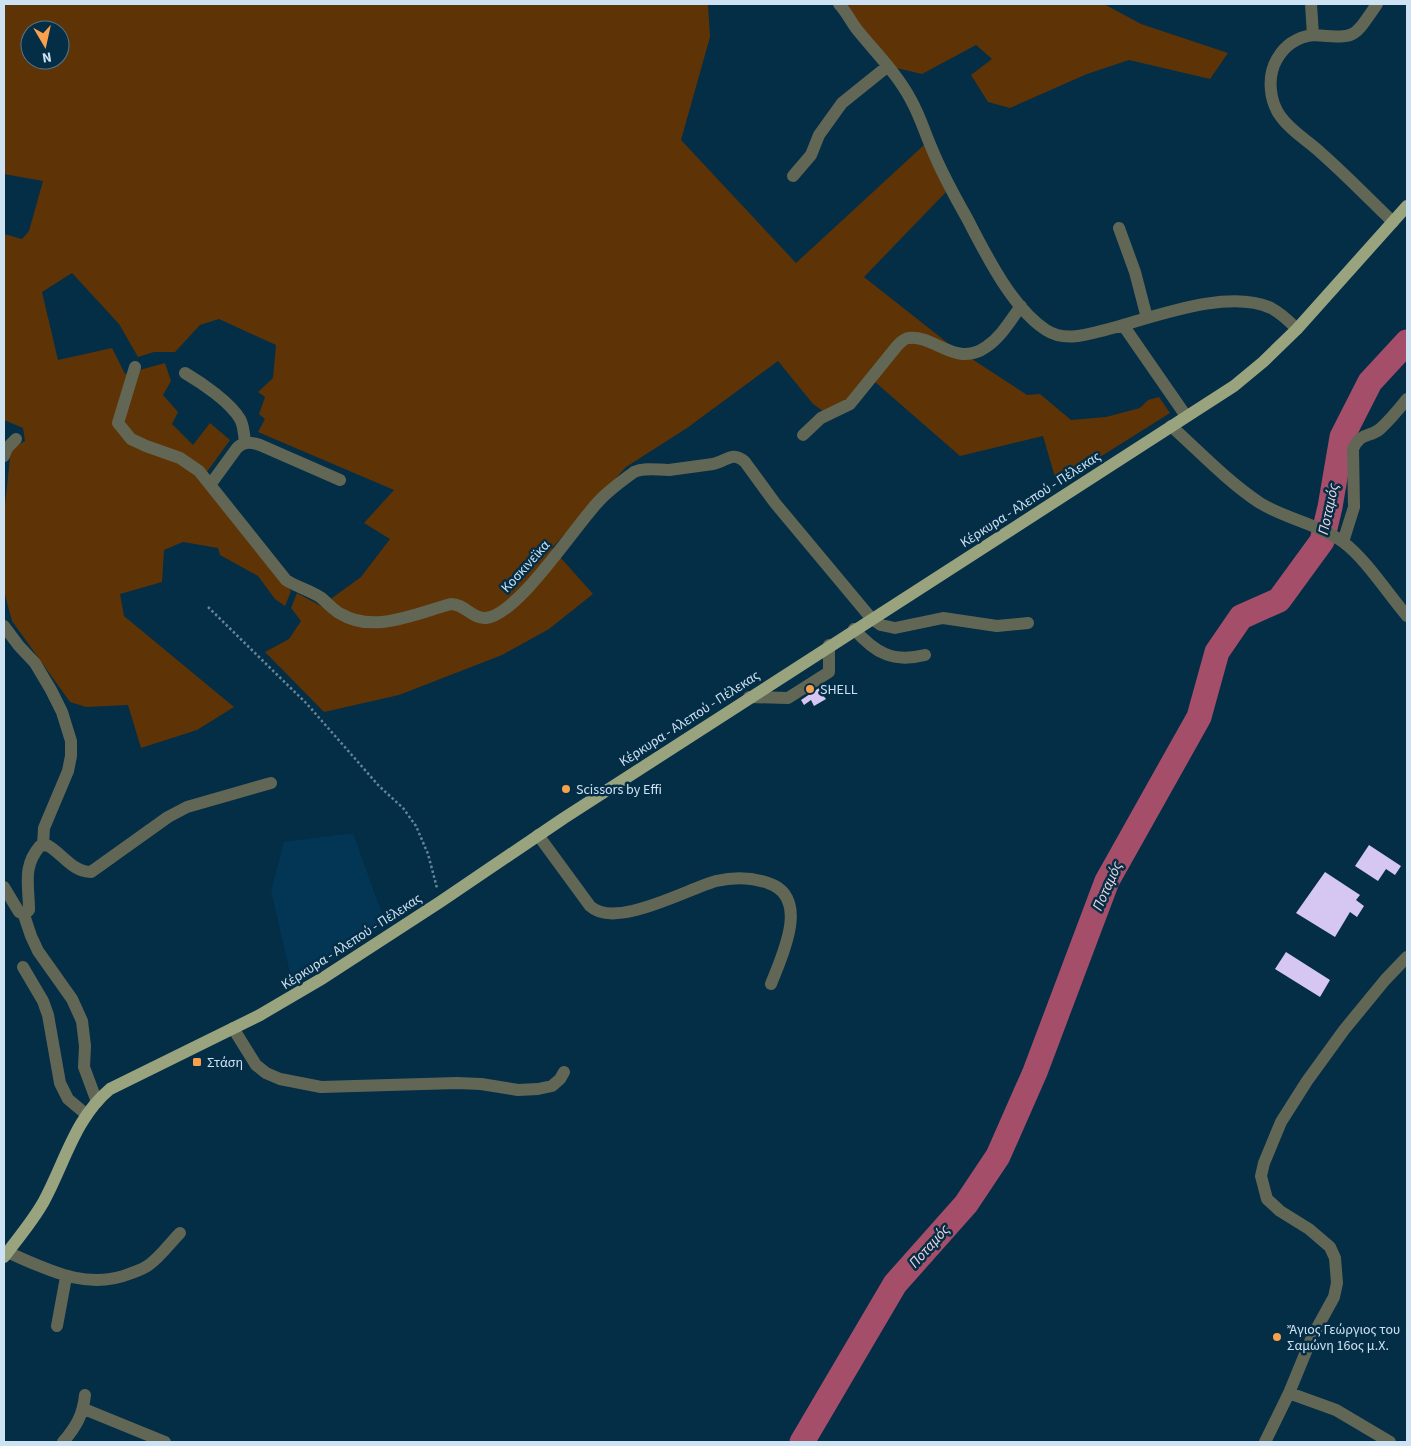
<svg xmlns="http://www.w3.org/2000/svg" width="1411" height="1446" font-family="'Source Sans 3',sans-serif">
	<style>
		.built { fill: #023654 }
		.green { fill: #5e3406; fill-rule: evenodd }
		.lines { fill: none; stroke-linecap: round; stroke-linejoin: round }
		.river { stroke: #a54e6a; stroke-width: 25 }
		.building { fill: #d6c6f2 }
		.path { stroke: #648498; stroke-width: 2.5; stroke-dasharray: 2.5 2.5; stroke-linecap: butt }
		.minor { stroke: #626755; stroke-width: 12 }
		.major { stroke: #99a47f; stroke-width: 12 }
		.poi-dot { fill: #f9a04c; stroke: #042d46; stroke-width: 2 }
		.labels { text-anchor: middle; stroke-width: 5; stroke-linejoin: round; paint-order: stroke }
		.street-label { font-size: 14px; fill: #cde2f2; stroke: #042d46 }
		.poi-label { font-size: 14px; fill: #cde2f2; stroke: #042d46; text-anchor: start }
		.water-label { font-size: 15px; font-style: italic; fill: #f0d7dd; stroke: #042d46 }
	</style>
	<rect width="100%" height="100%" fill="#042d46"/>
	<path class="built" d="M353,833L386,925L293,986L271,891L284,842Z"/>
	<path class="green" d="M4,4H708L710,37L681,140L796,263L924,145L946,192L864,277L949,344L1027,395L1040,394L1071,420L1106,417L1140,408L1148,400L1159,397L1170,413L1057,484L1043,436L960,456L867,375L847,402L823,411L813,404L778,361L687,428L626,467L552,548L593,594L549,629L502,655L399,695L324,712L265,652L289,639L301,621L291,608L297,593L321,606L361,577L390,539L364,523L394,490L258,432L265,419L259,414L265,397L258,392L273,378L276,345L219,319L200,325L175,352H154L138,357L119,324L72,273L42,292L58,360L112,348L125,374L165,363L171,381L163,395L178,412L172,424L193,445L210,423L230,440L201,480L291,591L285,606L275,599L258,576L220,555L218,548L183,542L164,550L162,582L120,594L124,616L234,707L197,730L141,748L128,705L86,707L70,702L12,621L4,591V514L11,449L25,441L23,428L4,420V234L22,239L29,231L43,181L4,174ZM30,30H60V60H30Z
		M839,4H1104L1141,24L1228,53L1210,79L1129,60L1087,74L1010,108L988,102L971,75L992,59L976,45L922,74L888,66Z"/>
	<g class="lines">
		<path class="river" d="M802,1442L895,1284L966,1204L998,1156L1035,1072L1107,881L1199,717L1217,652L1241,617L1279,600L1322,541L1330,507L1342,437L1370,382L1407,342"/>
	</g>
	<path class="building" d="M825,684L828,690L822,694L826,699L814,706L811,700L804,705L801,700Z
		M1369,845L1401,866L1395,875L1386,869L1378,881L1355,866Z
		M1325,872L1360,895L1356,900L1364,906L1357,917L1350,912L1335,937L1296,913Z
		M1286,952L1330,980L1320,997L1275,969Z"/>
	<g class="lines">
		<path class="path" d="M208,607L307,704L379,786L403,808L416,826L428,854L437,888"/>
		<path class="minor" d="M839,4C847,12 851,23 859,32C877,54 898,75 911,100C920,116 925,133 932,149C942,174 955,197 968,220C986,255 1013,309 1046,330C1063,341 1082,336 1101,331C1147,320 1226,287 1271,308C1281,313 1289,321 1297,329
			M1311,4L1313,35C1298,37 1285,45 1277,59C1267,76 1269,101 1281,117C1291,131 1308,141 1321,153C1346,175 1369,199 1393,222
			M1313,35C1357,38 1352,40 1377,4
			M793,176L811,155L819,135L842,103L888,66
			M1119,228L1135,272L1147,318
			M1123,325L1186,416
			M135,367L118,423L131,439L146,446L180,458L199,471L286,580C297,587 309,590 320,597C327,602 333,610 341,614C374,634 417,613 451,604C465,604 472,619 486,618C518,615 575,526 599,501C609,490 622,481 634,472C645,467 657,470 669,470C683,468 698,466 713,464C726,462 732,450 745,462L775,503L871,618L881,625L895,628L943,618L997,626L1028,623
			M185,373C202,383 230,402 240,419C244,426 244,435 245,443
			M1171,426C1200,452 1228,482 1260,503C1286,519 1318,524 1343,542C1366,559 1388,594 1407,616
			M803,435L821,418L850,404L897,346C900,343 904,338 909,338C935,335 956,368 986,347C1001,337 1010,321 1021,306
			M4,456L7,448L16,439
			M210,485L237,448C244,441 251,442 260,445L340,480
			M1343,542L1354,507L1353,449C1360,432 1369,438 1380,429C1390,420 1399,409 1407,399
			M4,626L19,646L35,663L51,690L62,712L71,741V756L68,771L44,828L43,845
			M854,629C875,653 893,663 925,655
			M749,697L788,698L829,672V645
			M538,835L590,906C615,930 687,889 716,881C733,877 751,877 768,883C811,897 782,956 771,984
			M4,887L19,912L25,914L29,910C29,885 22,867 40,846L47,845C62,853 72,872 91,872L168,817L187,807L271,783
			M24,915L31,936L38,951L72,999L82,1021L85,1046L84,1067L97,1102
			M23,967L43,1001L48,1015L60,1083L68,1099L87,1115
			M233,1028L256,1065L266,1073L280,1079L321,1087L457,1083L481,1084L518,1090L538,1089L552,1086L560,1079L564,1072
			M7,1252C47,1269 86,1291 129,1274C137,1271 144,1269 150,1264C161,1256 170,1243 180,1233
			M57,1326L66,1277
			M1289,1393L1336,1410L1390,1442
			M84,1409L165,1442
			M63,1442C76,1427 83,1415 85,1395
			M1265,1442L1289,1393L1312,1337L1334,1297L1337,1283L1335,1258L1330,1247L1309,1229L1280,1211L1267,1199L1261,1176L1264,1163L1281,1122L1307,1081L1344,1030L1385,980L1407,957"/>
		<path class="major" d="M4,1257C18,1238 33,1221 44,1201C65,1162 75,1118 110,1089L260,1015L323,978L440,902L564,818L1234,386L1263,362L1297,329L1407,206"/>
	</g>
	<g class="poi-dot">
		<circle cx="810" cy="689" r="5"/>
		<circle cx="566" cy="789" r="5"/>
		<rect x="192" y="1057" width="10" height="10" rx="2.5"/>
		<circle cx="1277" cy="1337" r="5"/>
	</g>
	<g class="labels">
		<g class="street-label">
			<text transform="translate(1030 499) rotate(-33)" y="5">Κέρκυρα - Αλεπού - Πέλεκας</text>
			<text transform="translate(525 566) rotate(-48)" y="5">Κοσκινεϊκα</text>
			<text transform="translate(689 718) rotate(-33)" y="5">Κέρκυρα - Αλεπού - Πέλεκας</text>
			<text transform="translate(351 941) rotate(-33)" y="5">Κέρκυρα - Αλεπού - Πέλεκας</text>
		</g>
		<g class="poi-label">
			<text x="820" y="694">SHELL</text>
			<text x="576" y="794">Scissors by Effi</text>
			<text x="207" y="1067">Στάση</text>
			<text x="1287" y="1334">Ἄγιος Γεώργιος του<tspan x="1287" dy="16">Σαμώνη 16ος μ.Χ.</tspan></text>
		</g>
		<g class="water-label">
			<text transform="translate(1328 509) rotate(-78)" y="5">Ποταμός</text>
			<text transform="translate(1107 886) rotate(-66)" y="5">Ποταμός</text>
			<text transform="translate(929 1246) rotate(-48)" y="5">Ποταμός</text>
		</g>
	</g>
	<rect width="1411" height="1446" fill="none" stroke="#cde2f2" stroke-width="10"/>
	<g transform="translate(45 45) rotate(171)"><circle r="24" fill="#042d46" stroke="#54758b"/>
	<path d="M0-4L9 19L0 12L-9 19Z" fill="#f9a04c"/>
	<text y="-8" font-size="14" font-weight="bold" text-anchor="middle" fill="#cde2f2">N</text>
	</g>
</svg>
